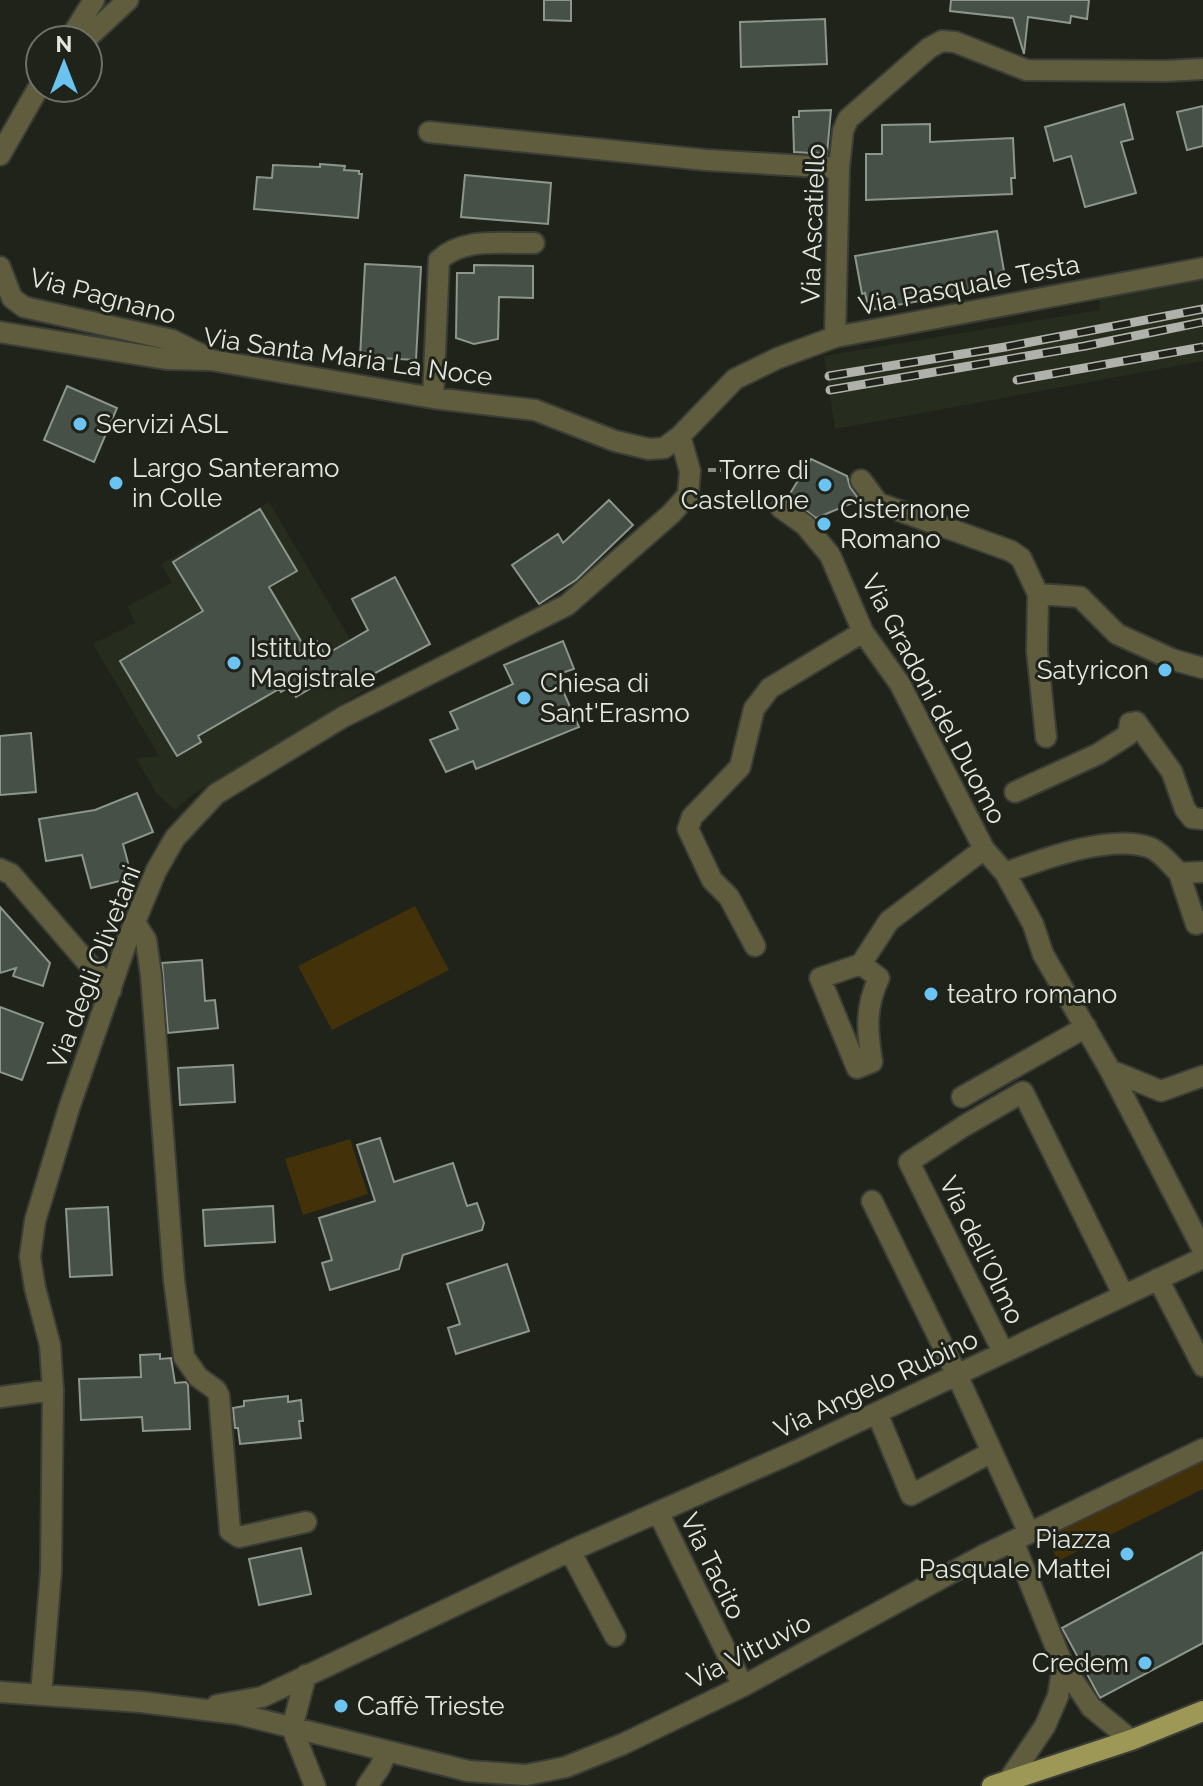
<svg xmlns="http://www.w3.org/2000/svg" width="1203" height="1786" font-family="Raleway,sans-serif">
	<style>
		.built { fill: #272d1e }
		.green { fill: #43310a }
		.building { fill: #475047; stroke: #8c968d; stroke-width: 2 }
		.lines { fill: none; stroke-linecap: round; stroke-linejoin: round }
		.minor-casing { stroke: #3b3e36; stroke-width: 24 }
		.major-casing { stroke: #3b3e36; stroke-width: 24 }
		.path { stroke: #898c84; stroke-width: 4; stroke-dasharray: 8 4; stroke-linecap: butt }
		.minor { stroke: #605d3e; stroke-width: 20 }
		.major { stroke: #9e9856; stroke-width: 20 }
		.rail-casing { stroke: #afb2ab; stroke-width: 9 }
		.rail { stroke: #1f231a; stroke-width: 6; stroke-dasharray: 18; stroke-linecap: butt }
		.poi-dot { fill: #6ac3f1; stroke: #1f231a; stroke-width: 3 }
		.labels { text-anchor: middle; stroke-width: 6; stroke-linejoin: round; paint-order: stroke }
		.street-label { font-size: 26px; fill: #e4e7e0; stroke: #1f231a }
		.poi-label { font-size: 26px; fill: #e4e7e0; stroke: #1f231a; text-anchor: start }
	</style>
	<rect width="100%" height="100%" fill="#1f231a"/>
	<path class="built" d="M1203,278V361L835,429L824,356L1100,310L1098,296Z
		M269,502L376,683L193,794L175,810L156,793L136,758L159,756L93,644L135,623L127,606L172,583L161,564Z"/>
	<path class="green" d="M415,906L449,970L332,1030L298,966Z
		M350,1139L368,1194L303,1215L285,1159Z
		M1203,1459V1489L1058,1561L1046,1537Z"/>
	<path class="building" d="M544,0H571V21L544,20Z
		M951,0H1089L1087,19L1071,16L1070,23L1028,17L1024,54L1013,18L950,11Z
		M825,19L827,64L741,67L740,22Z
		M1124,104L1133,139L1121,142L1136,193L1085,207L1071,156L1054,161L1045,127Z
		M1203,106V146L1187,150L1177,112Z
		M831,110L827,154L794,152L793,117H799V111Z
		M930,124V142L1013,138L1015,178H1011L1012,194L866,200V154H882V125Z
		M320,164L345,166L344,170L359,171V174H362L358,218L254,209L257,177L272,178L273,165L320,167Z
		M465,175L551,183L548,224L461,217Z
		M997,231L1004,271L1000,272L1003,286L869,310L865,293L862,294L855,256Z
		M365,264L421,267L416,360L360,357Z
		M474,265L533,266V298L499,297L498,339L474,344L456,338L457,273H474Z
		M67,386L117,408L94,462L44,440Z
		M811,459L847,476L850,487L858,498L855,502L816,518L788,497Z
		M609,500L633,525L576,580L539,604L512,565L558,534L563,543Z
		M260,509L297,571L269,587L305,648L317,641L325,655L368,630L352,599L395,577L430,644L349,687L340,671L296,697L290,687L281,692L279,689L198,736L201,742L177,756L120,661L203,611L173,562Z
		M563,641L574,669L556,675L579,727L476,769L473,761L446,772L430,740L458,729L450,712L513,684L504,665Z
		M31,733L36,792L0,795V736Z
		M137,793L153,832L123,844L132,878L91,888L82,855L46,861L39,819L95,810Z
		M0,907L50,963L43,986L13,976L16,968L0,973Z
		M202,960L205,1001L215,1000L218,1028L168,1033L162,963Z
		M0,1007L43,1023L22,1080L0,1072Z
		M233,1065L235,1102L180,1105L178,1068Z
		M380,1138L394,1182L453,1163L467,1206L477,1203L484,1223L482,1230L403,1255L399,1269L330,1290L322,1263L332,1260L319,1218L375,1201L357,1145Z
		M273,1206L275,1242L205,1246L203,1210Z
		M108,1207L112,1275L70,1277L66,1209Z
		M507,1264L529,1331L456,1354L448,1328L460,1324L447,1284Z
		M160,1354V1359L171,1358L175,1383L186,1382L188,1385L190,1429L143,1431L142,1417L81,1420L79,1379L141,1377L140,1355Z
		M288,1396V1402L301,1400L303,1421H299L301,1438L240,1444L238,1428H235L233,1408L244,1406V1401Z
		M301,1548L311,1594L259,1605L249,1559Z
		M1203,1552V1643L1100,1698L1062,1628Z"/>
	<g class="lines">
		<g class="minor-casing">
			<path id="minor" d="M69,40L94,0
				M85,40L128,0
				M429,132L706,160L839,168
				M0,155L40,85
				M0,267L12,298L24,307L172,340L208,358
				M0,332L166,359L211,360L433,398L535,410L615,441L649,449L664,448L680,436L735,379L778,358L835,337L1203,268
				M835,337L839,168L843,131L848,119L929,48L942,41L955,42L1026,70L1166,71L1203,69
				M433,398L439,260C464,237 501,244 534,243
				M861,480L878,503L1011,551L1021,558L1038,594L1080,597L1117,634L1174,660L1203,668
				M781,508L805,525L830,555L863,632L900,684L984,849L1005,873L1033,924L1043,954L1110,1070L1203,1250
				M1038,594L1037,651L1046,737
				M1136,722L1172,772L1185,809L1192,818L1203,819
				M1015,792L1098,754L1128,735L1130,723
				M0,869L11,874L111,990
				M1203,872L1179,873L1196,924L1203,921
				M1005,873C1043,859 1112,833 1151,848C1162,853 1171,865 1179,873
				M134,921L146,940L151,975L174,1280L184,1357L198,1377L216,1390L219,1396L230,1531L239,1537L306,1522
				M755,946L729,897L712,880L688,829L692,817L740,767L754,709L770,688L863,632
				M861,964L879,978C865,1007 867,1031 872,1062L857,1068L820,978Z
				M861,964L889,921L984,849
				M1110,1070L1161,1091L1203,1076
				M962,1097L1086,1027
				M872,1201L957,1375L1029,1533
				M1158,1279L1203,1366
				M1003,1352L909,1162L964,1126L1023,1092L1123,1294
				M0,1397L53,1390
				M877,1413L911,1495L992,1452
				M658,1512L743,1686
				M570,1551L615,1636
				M1063,1665L1091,1707L1131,1740
				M306,1675L292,1728L315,1786
				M0,1692L141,1702L238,1714L468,1771L526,1775L566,1767L623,1744L743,1686L984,1555L1203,1449
				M41,1695L51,1571L53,1390L50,1345L35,1288L30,1257L35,1221L69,1108L127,941L156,871L175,838L216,794L343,717L567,605L671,514L688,495L690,471L680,436
				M217,1705L262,1697L570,1551L796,1451L1203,1258
				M1008,1781L1045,1726L1058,1696L1063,1665L1013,1541
				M367,1786L380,1767L387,1751"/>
		</g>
		<g class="major-casing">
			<path id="major" d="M992,1786L1131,1740L1203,1711"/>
		</g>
		<path class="path" d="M708,470H721"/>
		<use href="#minor" class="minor"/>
		<use href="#major" class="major"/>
		<g class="rail-casing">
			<path id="rail" d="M829,376L1005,347L1203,309
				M1017,380L1203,347
				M830,390L1085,346L1203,322"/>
		</g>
		<use href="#rail" class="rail"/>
	</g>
	<g class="poi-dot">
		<circle cx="80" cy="424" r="8"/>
		<circle cx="116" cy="483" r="8"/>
		<circle cx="825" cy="485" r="8"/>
		<circle cx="824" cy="524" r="8"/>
		<circle cx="234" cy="663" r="8"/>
		<circle cx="1165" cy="670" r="8"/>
		<circle cx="524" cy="698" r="8"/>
		<circle cx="931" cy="994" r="8"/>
		<circle cx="1127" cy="1554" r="8"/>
		<circle cx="1145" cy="1663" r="8"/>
		<circle cx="341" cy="1706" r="8"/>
	</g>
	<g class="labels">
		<g class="street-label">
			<text transform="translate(813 224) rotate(-88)" y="9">Via Ascatiello</text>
			<text transform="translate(969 285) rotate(-11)" y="9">Via Pasquale Testa</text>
			<text transform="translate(103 296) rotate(15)" y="9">Via Pagnano</text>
			<text transform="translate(348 357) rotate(8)" y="9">Via Santa Maria La Noce</text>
			<text transform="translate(934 699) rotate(62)" y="9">Via Gradoni del Duomo</text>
			<text transform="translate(94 967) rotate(-69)" y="9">Via degli Olivetani</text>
			<text transform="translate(982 1250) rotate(64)" y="9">Via dell'Olmo</text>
			<text transform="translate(876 1384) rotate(-25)" y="9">Via Angelo Rubino</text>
			<text transform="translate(713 1566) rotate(64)" y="9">Via Tacito</text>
			<text transform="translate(749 1651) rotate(-27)" y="9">Via Vitruvio</text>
		</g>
		<g class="poi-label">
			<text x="96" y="433">Servizi ASL</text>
			<text x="132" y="477">Largo Santeramo<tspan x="132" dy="30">in Colle</tspan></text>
			<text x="809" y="479" text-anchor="end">Torre di<tspan x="809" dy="30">Castellone</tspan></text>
			<text x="840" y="518">Cisternone<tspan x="840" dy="30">Romano</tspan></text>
			<text x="250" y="657">Istituto<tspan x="250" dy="30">Magistrale</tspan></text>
			<text x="1149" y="679" text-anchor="end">Satyricon</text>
			<text x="540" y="692">Chiesa di<tspan x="540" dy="30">Sant'Erasmo</tspan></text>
			<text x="947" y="1003">teatro romano</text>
			<text x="1111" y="1548" text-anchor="end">Piazza<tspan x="1111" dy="30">Pasquale Mattei</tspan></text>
			<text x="1129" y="1672" text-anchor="end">Credem</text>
			<text x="357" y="1715">Caffè Trieste</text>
		</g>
	</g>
	<g transform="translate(64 64)"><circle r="38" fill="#1f231a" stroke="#6e7169" stroke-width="2"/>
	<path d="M0-6L14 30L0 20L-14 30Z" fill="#6ac3f1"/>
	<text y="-12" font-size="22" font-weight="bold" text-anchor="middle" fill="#e4e7e0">N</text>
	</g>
</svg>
